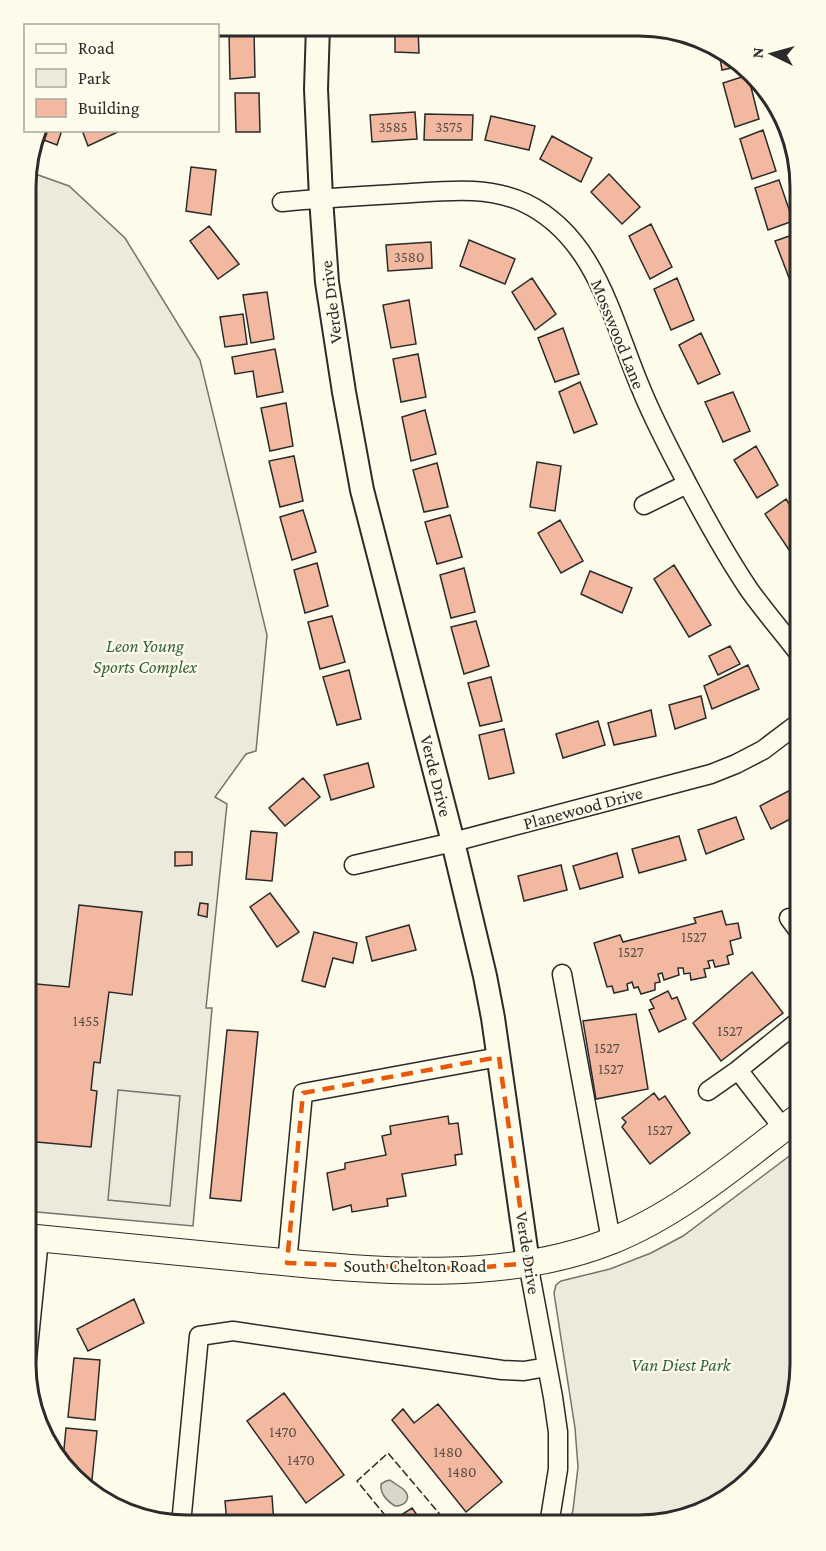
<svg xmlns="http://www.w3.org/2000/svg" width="826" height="1551" font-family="'Crimson Pro',serif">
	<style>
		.green { fill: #ecebdb; stroke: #74746e; stroke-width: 1.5 }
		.parking { fill: #eceadb; stroke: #74746e; stroke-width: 1.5 }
		.water { fill: #d8d7c9; stroke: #74746e; stroke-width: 1.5 }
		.building { fill: #f2b8a0; stroke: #2b2b2b; stroke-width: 1.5 }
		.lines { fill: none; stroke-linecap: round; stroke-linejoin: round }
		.minor-casing { stroke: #2b2b2b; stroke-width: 21 }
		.tertiary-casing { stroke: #2b2b2b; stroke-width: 26 }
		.secondary-casing { stroke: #2b2b2b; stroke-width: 28 }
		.minor { stroke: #fdfbea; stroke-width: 18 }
		.tertiary { stroke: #fdfbea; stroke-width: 22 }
		.secondary { stroke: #fdfbea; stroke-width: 26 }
		.fence { stroke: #2b2b2b; stroke-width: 1.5; stroke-dasharray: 8 3; stroke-linecap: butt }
		.marked { fill: none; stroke: #e8590c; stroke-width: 4.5; stroke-dasharray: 12 8; stroke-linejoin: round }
		.labels { text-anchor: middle; stroke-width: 4.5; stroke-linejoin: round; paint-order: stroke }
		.number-label { font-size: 15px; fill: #5d4e48 }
		.street-label { font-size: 18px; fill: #2b2b2b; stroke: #fdfbea }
		.park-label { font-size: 18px; font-style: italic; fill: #34623c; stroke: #fdfbea }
		.rim { fill: none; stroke: #2b2b2b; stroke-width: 3 }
	</style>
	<rect width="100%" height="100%" fill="#fdfbea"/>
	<path class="green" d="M27,171L69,186L125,238L200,360L267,635L256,751L246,754L215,797L227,804L206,1008H212L193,1226L26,1211Z
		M800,1148V1375L767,1463L691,1517L639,1525H569L573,1510L578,1467L575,1428L554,1293L556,1285L561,1281L610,1269L651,1253L683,1236Z"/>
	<path class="parking" d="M118,1090L180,1096L170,1206L108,1200Z"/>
	<path class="water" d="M390,1480C394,1483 399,1486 403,1489C413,1498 405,1506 395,1506C387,1501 380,1494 381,1484L386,1481Z"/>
	<path class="building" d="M395,27H418L419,53L395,52Z
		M254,31L255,77L230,79L229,32Z
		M719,52L745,65L722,70Z
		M748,75L759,119L735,127L723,83Z
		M235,93H259L260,132H236Z
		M415,112L417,139L372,142L370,115Z
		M425,114L473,115L472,140H424Z
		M491,116L535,126L529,150L485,140Z
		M38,130H62L57,145L36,137Z
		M82,130H122L88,146Z
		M763,130L776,171L752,179L740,139Z
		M552,136L592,158L581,182L540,159Z
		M191,167L216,170L211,215L186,211Z
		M609,174L640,207L622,224L591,192Z
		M779,180L793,221L768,230L755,188Z
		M651,224L672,267L650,279L629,236Z
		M209,226L239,264L218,279L190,241Z
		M798,233L800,239V280L791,283L775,241Z
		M469,240L515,259L505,284L460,266Z
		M431,242L432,268L388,271L386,245Z
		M532,278L556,314L535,330L512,292Z
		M677,278L694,320L671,330L654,289Z
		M267,292L274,339L251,343L243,295Z
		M409,300L416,344L391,348L383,305Z
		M243,314L247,344L225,347L220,317Z
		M563,328L579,374L555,382L538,338Z
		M701,333L720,374L698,384L679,345Z
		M275,349L283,392L257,397L253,371L235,374L232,357Z
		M418,354L426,397L401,402L393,359Z
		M580,382L597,424L574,433L559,392Z
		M733,392L750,431L723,442L705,402Z
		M286,403L293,446L270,451L261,408Z
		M425,410L436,454L411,461L402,417Z
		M756,446L778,485L757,498L734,460Z
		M294,456L303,501L280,507L269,461Z
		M537,462L561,466L555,511L530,507Z
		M437,463L448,507L424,512L413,470Z
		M786,499L800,521V542L789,550L765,514Z
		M303,510L316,552L292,560L280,517Z
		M450,515L462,557L437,564L425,522Z
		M560,520L583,561L561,573L538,533Z
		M317,563L328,606L305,613L294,570Z
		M674,565L711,625L689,637L654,579Z
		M464,568L475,612L451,618L440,575Z
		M590,571L632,588L622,613L581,594Z
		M332,616L345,662L320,669L308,622Z
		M476,621L489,666L464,674L451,627Z
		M730,646L740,664L718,675L709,656Z
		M748,665L759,689L712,709L704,686Z
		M349,670L361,719L337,725L323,677Z
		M491,677L502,721L480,726L468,683Z
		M701,696L706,718L675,729L669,705Z
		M651,710L656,736L614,745L608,723Z
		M598,721L605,745L563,758L556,734Z
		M504,729L514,773L489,779L479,735Z
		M368,763L374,787L331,800L324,775Z
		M303,778L320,797L285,826L269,808Z
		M800,785V814L771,829L760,806Z
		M736,817L744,839L706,854L698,830Z
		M251,831L277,833L272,881L246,879Z
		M679,836L686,860L639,873L632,849Z
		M175,852H192V865L175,866Z
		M617,853L623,877L580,889L573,866Z
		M561,865L567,890L524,901L518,876Z
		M270,893L299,932L277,947L250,907Z
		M200,903L208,904L207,917L198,915Z
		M79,905L142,912L132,995L109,992L100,1063L94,1062L91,1090L97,1091L91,1147L26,1141V983L69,987Z
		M722,911L726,925L738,923L741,938L730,941L733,954L727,956L729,964L715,967L713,960L708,961L710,968L704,969L706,977L691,980L690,973L684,974L683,968H678L679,975L664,980L662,973L658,974L660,982L655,983V990L641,994L638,987L634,988L632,982L627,984L628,990L614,993L612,986L607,987L594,943L620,935L623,942L696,923L694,918Z
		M409,925L416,950L372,961L366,937Z
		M314,932L357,943L353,963L333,958L325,987L302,981Z
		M752,972L783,1013L721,1061L693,1023Z
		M668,991L672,999L677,997L686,1019L659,1032L649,1010L654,1008L650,1000Z
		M636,1014L648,1089L596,1099L583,1021Z
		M227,1030L258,1032L241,1201L210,1198Z
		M654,1093L659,1100L665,1096L690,1133L650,1164L622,1127L626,1122L622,1118Z
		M448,1116L449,1124L458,1123L462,1154L455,1155L456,1165L402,1174L406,1196L387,1199L388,1206L352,1212L351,1205L333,1210L327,1173L345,1169V1163L386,1155L382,1136L391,1134L390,1126Z
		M134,1299L144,1323L88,1351L77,1329Z
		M74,1358L100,1360L95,1420L68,1417Z
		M284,1393L344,1475L306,1503L247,1421Z
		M438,1404L502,1482L466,1512L392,1420L403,1409L414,1423Z
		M66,1428L97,1431L91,1489L81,1486L63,1459Z
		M272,1496L274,1524H227L225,1501Z
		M412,1508L424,1525H399L395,1519Z"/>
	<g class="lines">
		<g class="minor-casing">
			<path id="minor" d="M282,202C320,198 358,196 395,194C439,192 485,184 525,203C598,238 613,325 642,391C655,423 672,454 688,485C707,521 727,557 750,591C766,613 784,634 800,655
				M644,505L687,484
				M354,865L453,842L711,774L736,764L763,750L800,722
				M789,918L800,933
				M562,974L611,1240
				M738,1070L783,1128
				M708,1091L738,1070L800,1020
				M287,1263L303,1093L499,1057
				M528,1263L553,1397L558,1432V1469L549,1525
				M26,1368L39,1239
				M181,1524L199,1336L233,1331L502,1370L524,1371L547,1367"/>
		</g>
		<g class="tertiary-casing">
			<path id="tertiary" d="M318,26L316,89L321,198L327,282L344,392L362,490L453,842L485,976L493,1018L528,1263"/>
		</g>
		<g class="secondary-casing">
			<path id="secondary" d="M26,1237C104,1245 182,1253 261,1260C374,1271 503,1284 611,1241C681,1213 741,1160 800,1116"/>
		</g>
		<use href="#minor" class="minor"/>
		<use href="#tertiary" class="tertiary"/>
		<use href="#secondary" class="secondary"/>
		<path class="fence" d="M393,1525L357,1481L388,1453L443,1518L435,1525"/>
	</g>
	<path class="marked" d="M499,1057L528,1263L466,1269L287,1263L303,1093Z"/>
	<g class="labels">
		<g class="number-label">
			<text x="393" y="132">3585</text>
			<text x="449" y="132">3575</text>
			<text x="409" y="262">3580</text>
			<text x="694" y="942">1527</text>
			<text x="631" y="957">1527</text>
			<text x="86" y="1026">1455</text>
			<text x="730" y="1036">1527</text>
			<text x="607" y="1053">1527</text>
			<text x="611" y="1074">1527</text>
			<text x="660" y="1135">1527</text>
			<text x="283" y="1437">1470</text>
			<text x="448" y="1457">1480</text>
			<text x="301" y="1465">1470</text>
			<text x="462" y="1477">1480</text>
		</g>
		<g class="street-label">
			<text transform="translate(331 302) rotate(-97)" y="6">Verde Drive</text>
			<text transform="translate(618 334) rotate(68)" y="6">Mosswood Lane</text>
			<text transform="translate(436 776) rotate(76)" y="6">Verde Drive</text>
			<text transform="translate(583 808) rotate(-15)" y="6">Planewood Drive</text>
			<text transform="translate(528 1253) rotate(81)" y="6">Verde Drive</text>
			<text x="415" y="1272">South Chelton Road</text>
		</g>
		<g class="park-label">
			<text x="145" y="652">Leon Young<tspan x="145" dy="21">Sports Complex</tspan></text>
			<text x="681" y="1371">Van Diest Park</text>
		</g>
	</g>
	<path d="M0 0H826V1551H0ZM187 36H639A151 151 0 0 1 790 187V1364A151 151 0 0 1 639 1515H187A151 151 0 0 1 36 1364V187A151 151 0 0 1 187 36Z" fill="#fdfbea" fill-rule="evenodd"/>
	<path class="rim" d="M187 36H639A151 151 0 0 1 790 187V1364A151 151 0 0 1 639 1515H187A151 151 0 0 1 36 1364V187A151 151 0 0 1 187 36Z"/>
	<rect x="24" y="24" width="195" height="108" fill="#fdfbea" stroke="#a9a89e" stroke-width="1.5"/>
	<rect x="36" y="44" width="30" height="9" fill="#fdfbea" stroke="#a9a89e" stroke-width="1.5"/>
	<text x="78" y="54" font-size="18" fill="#2b2b2b">Road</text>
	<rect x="36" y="69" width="30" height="18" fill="#ecebdb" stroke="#a9a89e" stroke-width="1.5"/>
	<text x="78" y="84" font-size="18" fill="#2b2b2b">Park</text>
	<rect x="36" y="99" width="30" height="18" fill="#f2b8a0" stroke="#a9a89e" stroke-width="1.5"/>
	<text x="78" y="114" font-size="18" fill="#2b2b2b">Building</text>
	<g transform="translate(772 54) rotate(275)" stroke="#fdfbea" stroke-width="4.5" paint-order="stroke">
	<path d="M0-4.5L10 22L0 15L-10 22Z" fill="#2b2b2b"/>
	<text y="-9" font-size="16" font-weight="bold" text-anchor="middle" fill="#2b2b2b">N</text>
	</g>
</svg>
